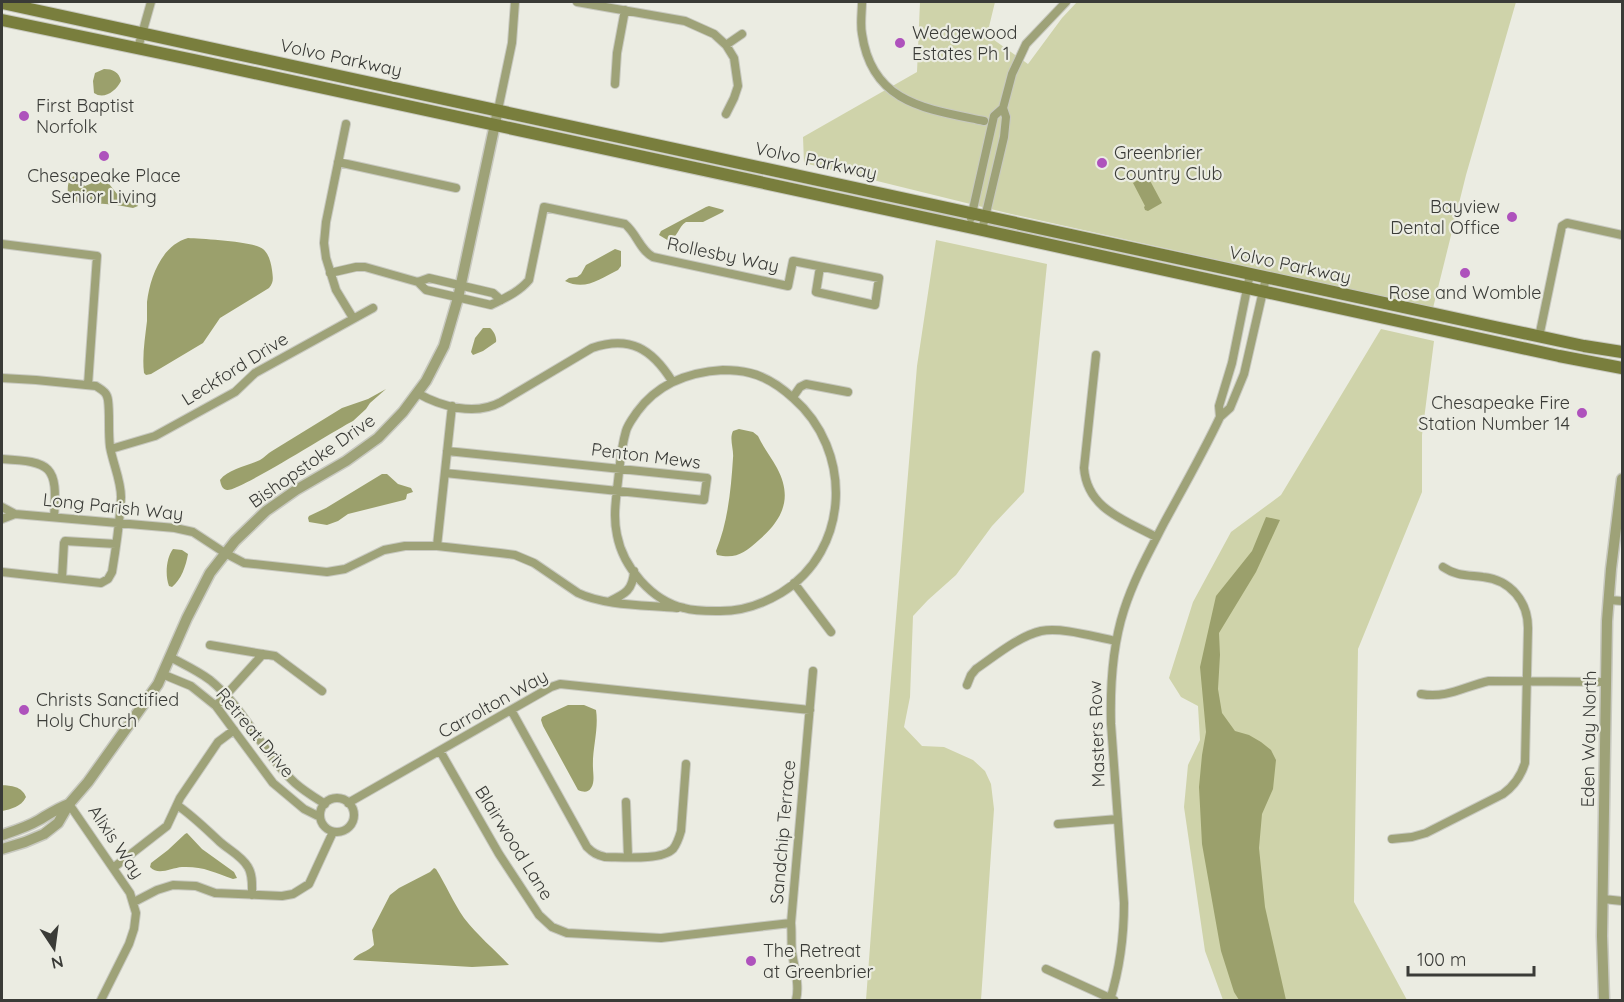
<svg xmlns="http://www.w3.org/2000/svg" width="1624" height="1002" font-family="Quicksand,sans-serif">
	<style>
		.green { fill: #cfd3aa }
		.water { fill: #9ba06c }
		.lines { fill: none; stroke-linecap: round; stroke-linejoin: round }
		.minor-casing { stroke: #c8c9c0; stroke-width: 10 }
		.tertiary-casing { stroke: #c8c9c0; stroke-width: 13 }
		.secondary-casing { stroke: #c8c9c0; stroke-width: 14 }
		.minor { stroke: #9ea278; stroke-width: 8 }
		.tertiary { stroke: #9ea278; stroke-width: 10 }
		.secondary { stroke: #797e3d; stroke-width: 12 }
		.poi-dot { fill: #ae52bc; stroke: #ebece2; stroke-width: 2 }
		.labels { text-anchor: middle; stroke-width: 4.5; stroke-linejoin: round; paint-order: stroke }
		.poi-label { font-size: 18px; fill: #3a3b37; stroke: #ebece2; text-anchor: start }
		.street-label { font-size: 18px; fill: #3a3b37; stroke: #ebece2 }
	</style>
	<rect width="100%" height="100%" fill="#ebece2"/>
	<path class="green" d="M920,2H995L987,35L1028,64L1062,18L1077,2H1516L1466,175L1433,308L1007,213L804,163L803,137L917,72Z
		M936,240L1047,264L1024,492L992,526L956,575L928,600L913,616L910,697L904,727L922,746L944,747L973,760L985,771L991,784L994,809L981,1000H866L882,786L917,366Z
		M1381,329L1434,341L1422,435V492L1358,649L1354,902L1407,1000H1223L1205,951L1184,807L1188,765L1200,740L1198,706L1181,697L1169,678L1193,602L1231,532L1281,495Z"/>
	<path class="water" d="M104,69C113,69 119,72 121,81C116,91 104,100 94,93L93,81L95,73Z
		M1147,175L1162,203L1148,211L1145,210L1144,207L1145,206L1133,183Z
		M74,176L85,186L102,179L106,180L121,199L136,203L138,206L133,208L117,205L70,201L68,199C68,191 66,180 74,176Z
		M709,206L724,210L723,212L703,222H686C678,227 678,237 669,241L659,235L661,231L706,207Z
		M188,238C203,239 253,241 263,249C269,254 271,263 272,270C273,278 274,282 269,288L220,318L203,343L151,374L146,375L144,373C142,356 145,338 147,321C147,315 147,308 147,302C150,277 162,245 188,238Z
		M615,249L621,251V266L618,270C600,279 585,291 565,281L569,278L577,277L581,274L586,265Z
		M483,328H490C494,331 497,338 496,342L483,351L473,355L471,352L475,338Z
		M386,389L370,403L366,409L353,421C335,430 238,492 227,490C222,489 221,485 220,480C228,469 248,466 260,460C264,458 268,453 272,451L342,408L368,399Z
		M739,429L753,432L758,436C763,447 771,457 777,468C793,498 783,519 759,540C744,553 737,559 717,555L716,551C728,522 731,489 733,458C734,449 729,439 733,431Z
		M382,474H387L398,484L411,488L413,492L407,494L406,499L404,500L348,514L338,521L327,525L309,522L308,518L309,516L326,508Z
		M1266,517L1280,520L1256,572L1219,633L1220,655L1218,689L1222,713L1235,731L1249,735L1261,742L1271,750L1276,760L1273,789L1262,814L1259,848L1265,907L1286,1000H1239L1234,992L1221,951L1202,844L1199,787L1202,755L1206,732L1200,667L1216,596L1252,551Z
		M173,549L182,550L188,554C186,566 181,580 172,587L169,586C165,576 166,558 173,549Z
		M568,705H584L596,710C599,729 592,749 593,768C593,774 595,782 591,788C588,793 583,792 578,790L543,726L541,720L542,717Z
		M2,785C11,786 22,786 26,797C21,807 11,809 2,811Z
		M187,833L202,849L234,872L237,878L233,879C214,872 202,866 182,867C171,868 158,876 150,867L151,863L168,850L185,834Z
		M434,868L436,869C446,885 453,902 464,918C477,935 494,949 509,965L472,967L353,960C357,953 368,952 374,945L372,930L390,895L399,888L430,872Z"/>
	<g class="lines">
		<g class="minor-casing">
			<path id="minor" d="M577,2L685,21L714,34L726,45L734,58L738,86L734,98L726,114
				M862,2C862,12 860,24 862,34C872,104 927,109 984,121
				M726,45L742,34
				M138,48L151,2
				M615,84L617,53L625,10
				M1003,108L1012,74L1026,44L1066,2
				M498,110L512,43L515,2
				M346,124L326,222L324,243L326,258L336,290L353,318
				M338,162L456,188
				M971,218L994,116L1003,108L1006,117L1004,137L982,230
				M2,244L97,256L88,385
				M330,273L356,267H365L418,282L429,278L493,293L501,300
				M418,282L426,290L491,305C505,298 519,292 529,280L544,207L625,224C637,234 640,250 653,257L788,286L793,261L879,278L875,305L816,292L820,267
				M1539,337L1562,226L1567,223L1622,235
				M1096,355L1084,468C1087,509 1125,520 1156,537
				M723,370C732,370 742,371 750,373C767,377 781,387 793,398C853,450 851,550 781,593C761,605 740,612 716,611C706,611 694,611 684,608C652,601 623,567 617,535C613,517 616,499 618,481C620,464 621,448 626,431C628,424 633,418 637,412C658,383 689,372 723,370Z
				M2,378L36,380L96,386C102,390 107,392 108,400C110,415 108,431 110,447C113,464 121,480 121,497C120,522 116,548 112,572L108,579L101,583L2,572
				M417,393C442,407 475,416 501,402L592,348C630,335 652,349 672,381
				M793,397L800,387L806,384L848,392
				M1220,417L1219,406L1232,363L1250,274
				M111,449L155,436L235,392L255,373L373,308
				M2,459C51,462 58,465 54,517
				M445,473L704,500L707,478L447,451
				M2,507L15,514
				M2,519L15,514L175,528L193,532L225,553L244,563L327,572L345,569L384,550L405,546H437L500,553L515,555L534,563L578,593C605,606 647,605 677,608
				M437,546L452,406
				M62,578L64,543L65,541L116,544
				M794,583L831,632
				M1609,600L1622,601
				M610,601C625,594 633,590 634,571
				M210,645L275,656L322,691
				M170,657C183,664 198,671 210,680C245,708 262,753 295,783C304,791 314,797 325,804
				M162,674L191,686L216,706L273,783L304,809L320,817
				M967,685L971,675L976,669C995,656 1019,636 1041,631C1063,627 1094,637 1116,641
				M1421,694C1447,699 1465,686 1489,681L1606,682
				M216,706L263,654
				M511,710L587,847C593,853 597,855 605,857C621,857 661,861 673,849C677,844 679,838 681,831L686,764
				M440,751L499,854L539,915L552,927L567,933L661,938L791,923
				M320 815a17 17 0 1 1 34 0a17 17 0 1 1-34 0Z
				M626,802L628,857
				M348,803L551,687L560,684L810,710
				M69,804L130,893L136,913L134,929L129,944L101,1000
				M177,805C193,816 206,829 220,842C229,850 242,856 248,867C253,875 252,886 252,895
				M1058,824L1118,819
				M1392,839L1412,837L1426,833L1503,794C1514,786 1521,776 1525,763L1528,628C1528,602 1511,580 1483,577C1468,575 1456,576 1443,567
				M113,868L167,826L180,798L218,742L234,730
				M1603,899L1622,901
				M134,902L157,890L173,885L196,886L215,893L282,896L293,894L309,884L333,832
				M1046,969L1114,1000
				M796,1000C800,985 794,967 792,952C791,942 792,932 791,923L813,671
				M1110,1000C1120,968 1124,937 1124,903L1111,724C1110,685 1112,647 1124,610C1134,579 1149,552 1164,523C1183,488 1203,453 1220,417L1230,408L1244,374L1266,278"/>
		</g>
		<g class="tertiary-casing">
			<path id="tertiary" d="M2,835C14,831 27,827 39,820C49,814 58,808 69,804
				M2,849L25,842L44,834L58,823L69,804L88,782L158,684L187,618L210,573L235,541L266,511L296,490L346,461L378,438L403,412L426,381L444,346L458,298L498,110
				M1604,1000L1602,936L1607,621L1611,569L1622,479"/>
		</g>
		<g class="secondary-casing">
			<path id="secondary" d="M2,3L1495,327L1584,346L1622,352
				M2,20L194,60L982,230L1559,356L1622,368"/>
		</g>
		<use href="#minor" class="minor"/>
		<use href="#tertiary" class="tertiary"/>
		<use href="#secondary" class="secondary"/>
	</g>
	<g class="poi-dot">
		<circle cx="900" cy="43" r="6"/>
		<circle cx="24" cy="116" r="6"/>
		<circle cx="104" cy="156" r="6"/>
		<circle cx="1102" cy="163" r="6"/>
		<circle cx="1512" cy="217" r="6"/>
		<circle cx="1465" cy="273" r="6"/>
		<circle cx="1582" cy="413" r="6"/>
		<circle cx="24" cy="710" r="6"/>
		<circle cx="751" cy="961" r="6"/>
	</g>
	<g class="labels">
		<g class="poi-label">
			<text x="912" y="39">Wedgewood<tspan x="912" dy="21">Estates Ph 1</tspan></text>
			<text x="36" y="112">First Baptist<tspan x="36" dy="21">Norfolk</tspan></text>
			<text x="1114" y="159">Greenbrier<tspan x="1114" dy="21">Country Club</tspan></text>
			<text x="104" y="182" text-anchor="middle">Chesapeake Place<tspan x="104" dy="21">Senior Living</tspan></text>
			<text x="1500" y="213" text-anchor="end">Bayview<tspan x="1500" dy="21">Dental Office</tspan></text>
			<text x="1465" y="299" text-anchor="middle">Rose and Womble</text>
			<text x="1570" y="409" text-anchor="end">Chesapeake Fire<tspan x="1570" dy="21">Station Number 14</tspan></text>
			<text x="36" y="706">Christs Sanctified<tspan x="36" dy="21">Holy Church</tspan></text>
			<text x="763" y="957">The Retreat<tspan x="763" dy="21">at Greenbrier</tspan></text>
		</g>
		<g class="street-label">
			<text transform="translate(341 58) rotate(12)" y="6">Volvo Parkway</text>
			<text transform="translate(816 161) rotate(12)" y="6">Volvo Parkway</text>
			<text transform="translate(723 255) rotate(12)" y="6">Rollesby Way</text>
			<text transform="translate(1290 265) rotate(12)" y="6">Volvo Parkway</text>
			<text transform="translate(235 369) rotate(-32)" y="6">Leckford Drive</text>
			<text transform="translate(646 456) rotate(7)" y="6">Penton Mews</text>
			<text transform="translate(312 461) rotate(-35)" y="6">Bishopstoke Drive</text>
			<text transform="translate(113 507) rotate(6)" y="6">Long Parish Way</text>
			<text transform="translate(493 704) rotate(-29)" y="6">Carrolton Way</text>
			<text transform="translate(255 733) rotate(50)" y="6">Retreat Drive</text>
			<text transform="translate(1097 734) rotate(-92)" y="6">Masters Row</text>
			<text transform="translate(1589 739) rotate(-89)" y="6">Eden Way North</text>
			<text transform="translate(783 832) rotate(-85)" y="6">Sandchip Terrace</text>
			<text transform="translate(116 842) rotate(56)" y="6">Alixis Way</text>
			<text transform="translate(514 843) rotate(58)" y="6">Blairwood Lane</text>
		</g>
	</g>
	<rect width="1624" height="1002" fill="none" stroke="#3a3b37" stroke-width="6"/>
	<g transform="translate(54 948) rotate(167)" stroke="#ebece2" stroke-width="4.5" paint-order="stroke">
	<path d="M0-4.5L10 22L0 15L-10 22Z" fill="#3a3b37"/>
	<text y="-9" font-size="16" font-weight="bold" text-anchor="middle" fill="#3a3b37">N</text>
	</g>
	<path d="M1408 966v9h126v-9" fill="none" stroke="#3a3b37" stroke-width="3"/>
	<text x="1417" y="966" font-size="18" fill="#3a3b37" stroke="#ebece2" stroke-width="4.5" paint-order="stroke">100 m</text>
</svg>
